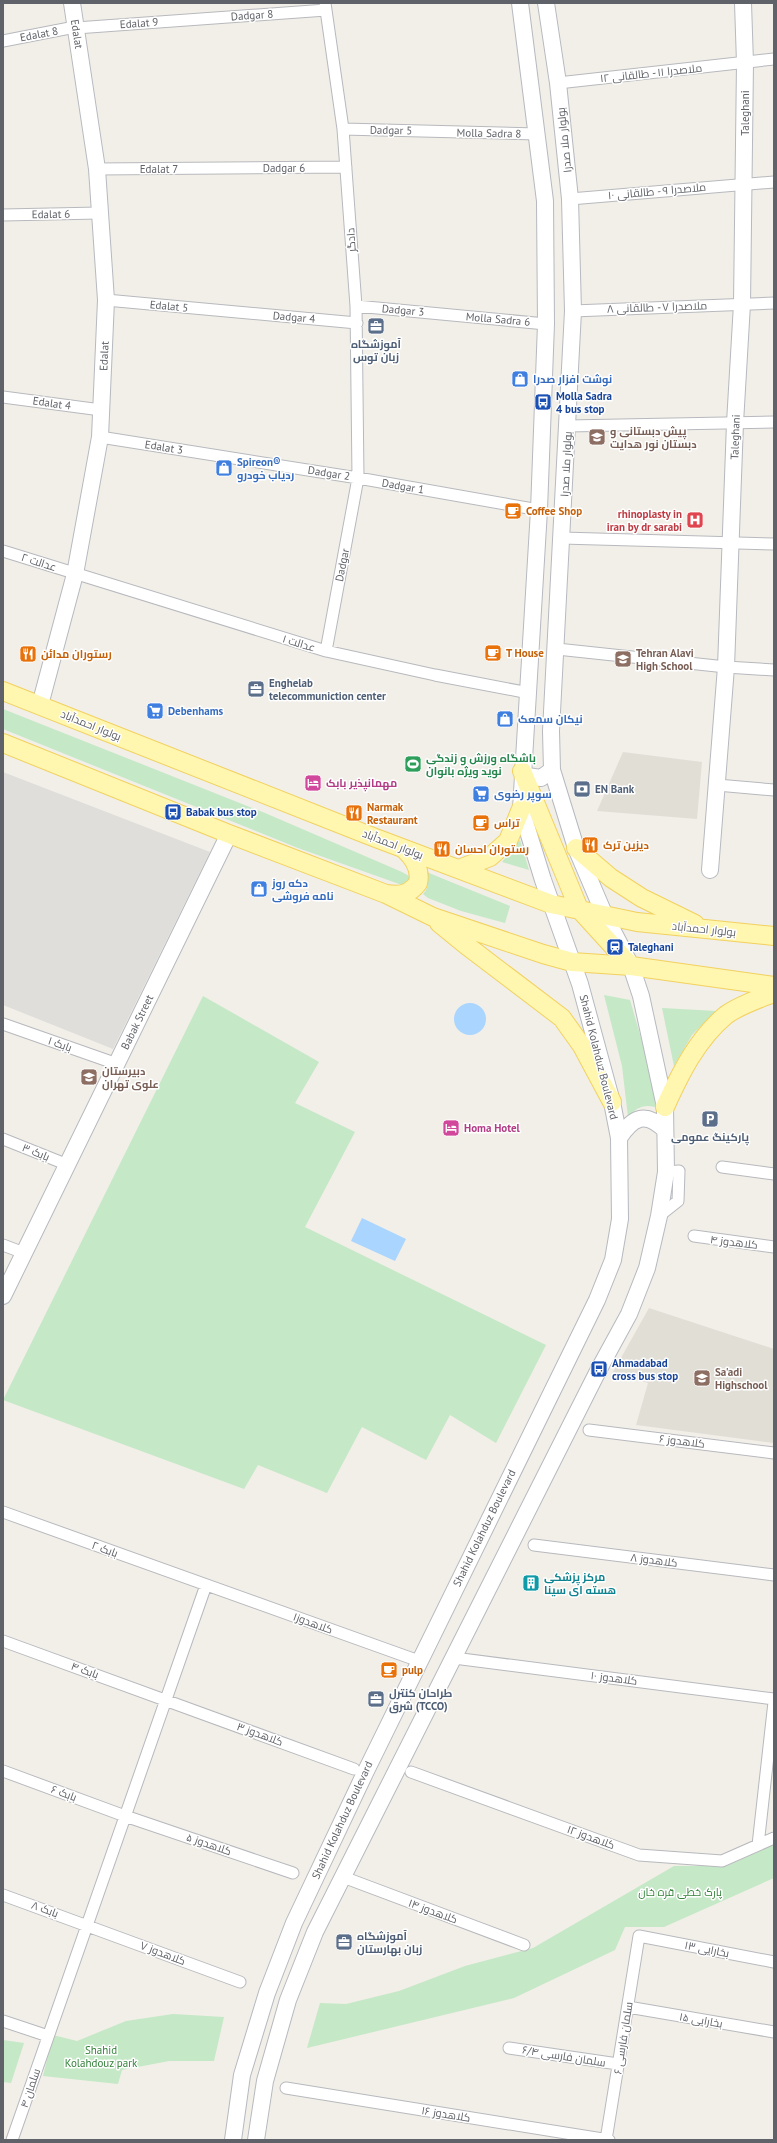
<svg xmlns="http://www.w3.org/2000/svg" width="777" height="2143" font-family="'PT Sans',Cairo,sans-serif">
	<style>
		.industrial { fill: #e0deda }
		.education { fill: #e1ded6 }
		.green { fill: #c5e8c6 }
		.water { fill: #aad5ff }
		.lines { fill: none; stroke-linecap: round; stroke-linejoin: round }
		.street-casing { stroke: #b8b9be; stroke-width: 13 }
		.secondary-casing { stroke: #b6b9bf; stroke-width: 18 }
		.primary-casing { stroke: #f2d15f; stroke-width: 20 }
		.street { stroke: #fff; stroke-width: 11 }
		.secondary { stroke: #fff; stroke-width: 16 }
		.primary { stroke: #fff6af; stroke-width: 18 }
		.labels { text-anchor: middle; stroke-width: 3; stroke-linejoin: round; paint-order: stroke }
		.street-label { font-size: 11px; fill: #5f6268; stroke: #fff }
		.service-label { font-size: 11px; font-weight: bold; fill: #4e5e75; stroke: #fff; text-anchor: start }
		.shop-label { font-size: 11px; font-weight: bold; fill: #366cbe; stroke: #fff; text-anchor: start }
		.transit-label { font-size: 11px; font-weight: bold; fill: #164399; stroke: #fff; text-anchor: start }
		.education-label { font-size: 11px; font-weight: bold; fill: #785e54; stroke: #fff; text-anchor: start }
		.food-label { font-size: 11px; font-weight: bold; fill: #c56008; stroke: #fff; text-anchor: start }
		.health-label { font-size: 11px; font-weight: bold; fill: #be3a42; stroke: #fff; text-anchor: end }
		.leisure-label { font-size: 11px; font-weight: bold; fill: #27864d; stroke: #fff; text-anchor: start }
		.hotel-label { font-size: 11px; font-weight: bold; fill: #b23c85; stroke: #fff; text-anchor: start }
		.culture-label { font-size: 11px; font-weight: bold; fill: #0d838f; stroke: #fff; text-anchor: start }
		.park-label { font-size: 11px; fill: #34823b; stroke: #fff }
	</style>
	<rect width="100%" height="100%" fill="#f1efe8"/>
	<path class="industrial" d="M3,772L210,852L113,1049L3,1005Z"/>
	<path class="education" d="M623,752L702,762L697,819L597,811Z
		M649,1308L774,1349V1443L636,1425L648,1383L613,1372Z"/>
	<path class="green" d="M3,709L265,813L402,872L409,876L410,883L402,885L298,848L3,729Z
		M520,840L529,870L502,862Z
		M424,871L510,906L505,923L461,911L428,898L423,894C430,887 428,880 424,871Z
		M604,995L630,1000L652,1076L657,1105L655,1107C643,1104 636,1108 628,1117L622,1066Z
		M203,996L319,1062L295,1103L355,1132L305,1227L546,1345L496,1443L450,1415L426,1460L362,1427L327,1493L258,1465L244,1489L3,1400Z
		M662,1008L716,1011L692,1035L674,1066Z
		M774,1844V1878L664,1927H625L615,1950L514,1998L307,2048L320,2003L346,2004L399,1991L465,1966L533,1948L674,1866H727Z
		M173,2014L224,2017L214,2061H169L122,2070L118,2084L43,2076L53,2035L77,2041L126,2021Z
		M3,2040L24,2043L11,2083L3,2082Z"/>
	<path class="water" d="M454 1019a16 16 0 1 1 32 0a16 16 0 1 1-32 0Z
		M362,1218L406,1239L395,1261L351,1241Z"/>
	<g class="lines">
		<g class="street-casing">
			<path id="street" d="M325,3L343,129L356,306L358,478L326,651
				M76,28L326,10
				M3,41L75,27
				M558,83L774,59
				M343,129L538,134
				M97,169L346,167
				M570,199L774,182
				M3,215L99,213
				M106,300L357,323
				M356,306L546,324
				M573,311L774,303
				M3,397L101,410
				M568,426L774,422
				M100,437L358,478L539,510
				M562,538L774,544
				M3,551L326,651L435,675L529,693
				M557,649L726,667L774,670
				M717,785L774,790
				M3,1024L117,1064
				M3,1139L68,1165
				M722,1167L774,1174
				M659,1216L678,1201L679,1171L666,1172
				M694,1236L774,1247
				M3,1245L24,1253
				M589,1430L774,1453
				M3,1512L419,1661
				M534,1545L774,1575
				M3,1641L354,1769
				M454,1658L774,1699
				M3,1771L125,1816L293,1873
				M411,1772L639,1855L722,1861L774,1838
				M758,1845L774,1702
				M343,1877L524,1945
				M3,1895L240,1982
				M628,2007L774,2032
				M3,2021L48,2036
				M509,2048L618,2064
				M286,2088L609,2140
				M12,2140L206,1585
				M606,2140L639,1936L774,1962"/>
		</g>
		<g class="secondary-casing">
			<path id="secondary" d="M40,705L75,574L100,437L106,300L97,169L72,3
				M522,771L527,776L541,778L552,770
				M710,870L726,667L735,423L742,304L745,63L743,3
				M619,1138C633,1117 645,1111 665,1130
				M3,1296L229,834
				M233,2140L242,2075L267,1993L294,1923L365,1773L597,1300L613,1260L620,1219L619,1138L612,1102L580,984L543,880L521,809L539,510L546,324L545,201L520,3
				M256,2140L265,2081L288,2000L315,1932L599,1369L629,1314L647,1268L659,1216L666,1172L665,1107L641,996L631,966L605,916L576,848L552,770L551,731L573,311L570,199L558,83L546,3"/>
		</g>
		<g class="primary-casing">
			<path id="primary" d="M3,691L373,837L551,904L637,922L774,936
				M3,743L229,834L386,894L433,917L543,954L572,962L631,966L774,986
				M522,771L579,909L631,966
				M576,848L611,878L642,898L695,924
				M459,869L490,857L508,841L521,809
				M386,894C400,896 409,895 418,883C421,870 414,858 404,849
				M439,923L466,945L562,1018L582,1046L612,1102
				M665,1107C680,1074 697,1039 726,1015C740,1005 758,999 774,993"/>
		</g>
		<use href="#street" class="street"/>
		<use href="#secondary" class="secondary"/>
		<use href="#primary" class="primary"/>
	</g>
	<defs>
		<g id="office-square" transform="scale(0.9)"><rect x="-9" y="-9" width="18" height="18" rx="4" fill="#5c6f8a" stroke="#fff"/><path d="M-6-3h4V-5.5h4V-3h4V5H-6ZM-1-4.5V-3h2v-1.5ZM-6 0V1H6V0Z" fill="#fff"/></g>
		<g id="shop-square" transform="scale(0.9)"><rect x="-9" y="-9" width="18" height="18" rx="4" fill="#3f7fe0" stroke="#fff"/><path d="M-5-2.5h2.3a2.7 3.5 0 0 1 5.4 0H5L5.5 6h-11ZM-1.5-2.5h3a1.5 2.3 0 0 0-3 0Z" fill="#fff"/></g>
		<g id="bus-square" transform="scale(0.9)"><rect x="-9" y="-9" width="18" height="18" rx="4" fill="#1a4fb4" stroke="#fff"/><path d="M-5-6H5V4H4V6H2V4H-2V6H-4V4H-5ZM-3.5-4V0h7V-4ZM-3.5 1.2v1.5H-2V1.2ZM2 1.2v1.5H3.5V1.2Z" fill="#fff"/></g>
		<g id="school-square" transform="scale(0.9)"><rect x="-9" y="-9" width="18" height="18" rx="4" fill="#8d6e63" stroke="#fff"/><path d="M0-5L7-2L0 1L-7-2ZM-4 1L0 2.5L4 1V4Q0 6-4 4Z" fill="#fff"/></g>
		<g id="cafe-square" transform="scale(0.9)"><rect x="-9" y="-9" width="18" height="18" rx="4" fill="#e8710a" stroke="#fff"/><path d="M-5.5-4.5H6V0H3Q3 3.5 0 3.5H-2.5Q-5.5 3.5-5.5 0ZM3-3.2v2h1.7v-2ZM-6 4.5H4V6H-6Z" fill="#fff"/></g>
		<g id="hospital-square" transform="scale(0.9)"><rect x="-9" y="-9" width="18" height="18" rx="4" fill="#e0444e" stroke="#fff"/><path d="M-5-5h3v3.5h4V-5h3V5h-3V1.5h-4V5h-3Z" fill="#fff"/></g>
		<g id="restaurant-square" transform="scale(0.9)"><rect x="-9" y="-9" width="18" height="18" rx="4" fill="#e8710a" stroke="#fff"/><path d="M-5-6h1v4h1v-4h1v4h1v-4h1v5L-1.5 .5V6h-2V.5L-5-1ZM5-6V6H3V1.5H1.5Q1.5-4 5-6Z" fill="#fff"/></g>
		<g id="supermarket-square" transform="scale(0.9)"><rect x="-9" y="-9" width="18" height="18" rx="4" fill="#3f7fe0" stroke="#fff"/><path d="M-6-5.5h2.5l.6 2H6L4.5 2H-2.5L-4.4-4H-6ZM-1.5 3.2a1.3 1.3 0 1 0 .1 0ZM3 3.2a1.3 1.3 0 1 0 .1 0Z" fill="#fff"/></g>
		<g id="stadium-square" transform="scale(0.9)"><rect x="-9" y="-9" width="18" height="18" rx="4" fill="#2e9e5b" stroke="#fff"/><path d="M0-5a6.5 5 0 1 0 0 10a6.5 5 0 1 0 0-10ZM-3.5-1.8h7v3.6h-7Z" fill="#fff"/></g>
		<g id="hotel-square" transform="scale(0.9)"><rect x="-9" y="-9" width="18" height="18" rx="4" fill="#d1479c" stroke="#fff"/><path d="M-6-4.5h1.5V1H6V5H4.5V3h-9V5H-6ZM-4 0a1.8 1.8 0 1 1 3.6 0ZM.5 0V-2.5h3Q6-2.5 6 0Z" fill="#fff"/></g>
		<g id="bank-square" transform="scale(0.9)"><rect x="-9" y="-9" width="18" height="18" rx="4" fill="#5c6f8a" stroke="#fff"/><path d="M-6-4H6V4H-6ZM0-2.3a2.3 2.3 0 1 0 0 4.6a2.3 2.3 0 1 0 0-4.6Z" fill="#fff"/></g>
		<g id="station-square" transform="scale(0.9)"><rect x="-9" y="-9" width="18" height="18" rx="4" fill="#1a4fb4" stroke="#fff"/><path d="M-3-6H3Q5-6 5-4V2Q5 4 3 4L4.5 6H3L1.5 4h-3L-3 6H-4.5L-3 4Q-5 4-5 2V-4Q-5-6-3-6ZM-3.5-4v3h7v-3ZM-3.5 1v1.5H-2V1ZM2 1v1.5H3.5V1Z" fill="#fff"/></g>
		<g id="parking-square" transform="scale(0.9)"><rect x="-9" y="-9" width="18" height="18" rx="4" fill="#5c6f8a" stroke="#fff"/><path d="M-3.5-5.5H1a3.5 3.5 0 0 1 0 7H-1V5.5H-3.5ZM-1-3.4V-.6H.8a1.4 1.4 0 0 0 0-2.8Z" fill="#fff"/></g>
		<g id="building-square" transform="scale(0.9)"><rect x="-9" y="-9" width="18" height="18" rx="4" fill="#0f9aa8" stroke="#fff"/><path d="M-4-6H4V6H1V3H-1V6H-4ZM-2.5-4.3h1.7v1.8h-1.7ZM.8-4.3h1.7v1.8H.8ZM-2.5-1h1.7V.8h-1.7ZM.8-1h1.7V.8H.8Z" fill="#fff"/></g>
	</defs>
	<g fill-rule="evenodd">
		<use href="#office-square" x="376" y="326"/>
		<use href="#shop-square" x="520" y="379"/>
		<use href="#bus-square" x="543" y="402"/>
		<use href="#school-square" x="597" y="437"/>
		<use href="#shop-square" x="224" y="468"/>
		<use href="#cafe-square" x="513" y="511"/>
		<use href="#hospital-square" x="695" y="520"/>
		<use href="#cafe-square" x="493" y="653"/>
		<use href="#restaurant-square" x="28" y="654"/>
		<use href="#school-square" x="623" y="659"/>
		<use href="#office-square" x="256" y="689"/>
		<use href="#supermarket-square" x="155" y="711"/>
		<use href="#shop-square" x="505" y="719"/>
		<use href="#stadium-square" x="413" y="764"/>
		<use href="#hotel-square" x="313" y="783"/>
		<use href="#bank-square" x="582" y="789"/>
		<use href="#supermarket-square" x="481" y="794"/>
		<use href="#bus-square" x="173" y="812"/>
		<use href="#restaurant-square" x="354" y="813"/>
		<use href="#cafe-square" x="481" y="823"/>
		<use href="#restaurant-square" x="590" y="845"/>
		<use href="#restaurant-square" x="442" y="849"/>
		<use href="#shop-square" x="259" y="889"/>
		<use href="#station-square" x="615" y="947"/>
		<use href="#school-square" x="89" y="1077"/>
		<use href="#parking-square" x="710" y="1119"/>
		<use href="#hotel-square" x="451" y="1128"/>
		<use href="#bus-square" x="599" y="1369"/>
		<use href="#school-square" x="702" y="1378"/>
		<use href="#building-square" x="531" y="1583"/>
		<use href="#cafe-square" x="389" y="1670"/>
		<use href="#office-square" x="376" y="1699"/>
		<use href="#office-square" x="344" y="1942"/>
	</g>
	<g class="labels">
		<g class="street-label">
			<text transform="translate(252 15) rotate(-4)" y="4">Dadgar 8</text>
			<text transform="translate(139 23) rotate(-4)" y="4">Edalat 9</text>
			<text transform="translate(39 34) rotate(-11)" y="4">Edalat 8</text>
			<text transform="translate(77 34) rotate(81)" y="4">Edalat</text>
			<text transform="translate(651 73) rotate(-6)" y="4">ملاصدرا ۱۱ - طالقانی ۱۲</text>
			<text transform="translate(745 113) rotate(-90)" y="4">Taleghani</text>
			<text transform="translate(391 130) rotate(1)" y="4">Dadgar 5</text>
			<text transform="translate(489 133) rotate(1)" y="4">Molla Sadra 8</text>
			<text transform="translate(564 140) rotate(-96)" y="4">بولوار ملا صدرا</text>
			<text x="284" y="172">Dadgar 6</text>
			<text x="159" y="173">Edalat 7</text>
			<text transform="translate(657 191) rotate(-5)" y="4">ملاصدرا ۹ - طالقانی ۱۰</text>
			<text transform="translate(51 214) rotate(-1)" y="4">Edalat 6</text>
			<text transform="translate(351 240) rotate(-94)" y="4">دادگر</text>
			<text transform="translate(169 306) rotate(5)" y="4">Edalat 5</text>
			<text transform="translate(657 307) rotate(-2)" y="4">ملاصدرا ۷ - طالقانی ۸</text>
			<text transform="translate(403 310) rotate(5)" y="4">Dadgar 3</text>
			<text transform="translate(294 317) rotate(5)" y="4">Dadgar 4</text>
			<text transform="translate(498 319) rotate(5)" y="4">Molla Sadra 6</text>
			<text transform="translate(104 356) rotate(-87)" y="4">Edalat</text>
			<text transform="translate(52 403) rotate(8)" y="4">Edalat 4</text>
			<text transform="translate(735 437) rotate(-88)" y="4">Taleghani</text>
			<text transform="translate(164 447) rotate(9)" y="4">Edalat 3</text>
			<text transform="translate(566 464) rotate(-87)" y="4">بولوار ملا صدرا</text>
			<text transform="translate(329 473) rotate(9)" y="4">Dadgar 2</text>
			<text transform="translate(403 486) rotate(10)" y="4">Dadgar 1</text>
			<text transform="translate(39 562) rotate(18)" y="4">عدالت ۲</text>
			<text transform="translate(342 565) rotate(-79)" y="4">Dadgar</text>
			<text transform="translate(299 643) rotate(17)" y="4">عدالت ۱</text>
			<text transform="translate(91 725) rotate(22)" y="4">بولوار احمدآباد</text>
			<text transform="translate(393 844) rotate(21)" y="4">بولوار احمدآباد</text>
			<text transform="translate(704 929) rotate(6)" y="4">بولوار احمدآباد</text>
			<text transform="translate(137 1022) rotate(-64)" y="4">Babak Street</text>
			<text transform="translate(60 1044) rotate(19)" y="4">بابک ۱</text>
			<text transform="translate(599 1057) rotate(76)" y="4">Shahid Kolahduz Boulevard</text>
			<text transform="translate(36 1152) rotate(22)" y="4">بابک ۳</text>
			<text transform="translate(734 1242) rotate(7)" y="4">کلاهدوز ۴</text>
			<text transform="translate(682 1441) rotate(7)" y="4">کلاهدوز ۶</text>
			<text transform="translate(484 1528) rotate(-64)" y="4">Shahid Kolahduz Boulevard</text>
			<text transform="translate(105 1549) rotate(20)" y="4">بابک ۲</text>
			<text transform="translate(654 1560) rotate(7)" y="4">کلاهدوز ۸</text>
			<text transform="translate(313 1623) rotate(20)" y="4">کلاهدوز۱</text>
			<text transform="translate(85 1670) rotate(20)" y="4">بابک ۴</text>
			<text transform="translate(614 1678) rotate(7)" y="4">کلاهدوز ۱۰</text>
			<text transform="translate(260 1734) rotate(20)" y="4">کلاهدوز ۳</text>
			<text transform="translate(64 1793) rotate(20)" y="4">بابک ۶</text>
			<text transform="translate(342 1820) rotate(-65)" y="4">Shahid Kolahduz Boulevard</text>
			<text transform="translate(591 1837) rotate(20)" y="4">کلاهدوز ۱۲</text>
			<text transform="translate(209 1844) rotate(19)" y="4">کلاهدوز ۵</text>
			<text transform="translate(45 1909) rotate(20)" y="4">بابک ۸</text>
			<text transform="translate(433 1911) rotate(20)" y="4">کلاهدوز ۱۴</text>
			<text transform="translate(707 1949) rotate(11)" y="4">بخارایی ۱۳</text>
			<text transform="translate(163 1953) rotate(21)" y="4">کلاهدوز ۷</text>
			<text transform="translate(701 2020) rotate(10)" y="4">بخارایی ۱۵</text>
			<text transform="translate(623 2038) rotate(-81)" y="4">سلمان فارسی ۶</text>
			<text transform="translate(564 2056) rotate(9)" y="4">سلمان فارسی ۶/۴</text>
			<text transform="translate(30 2088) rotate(-71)" y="4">سلمان ۴</text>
			<text transform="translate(446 2114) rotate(9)" y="4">کلاهدوز ۱۶</text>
		</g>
		<g class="service-label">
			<text x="376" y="348" text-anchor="middle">آموزشگاه<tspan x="376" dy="13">زبان توس</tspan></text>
			<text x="269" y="687">Enghelab<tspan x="269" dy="13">telecommuniction center</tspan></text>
			<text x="595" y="793">EN Bank</text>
			<text x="710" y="1141" text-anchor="middle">پارکینگ عمومی</text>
			<text x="389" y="1697">طراحان کنترل<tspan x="389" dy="13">شرق (TCCO)</tspan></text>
			<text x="357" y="1940">آموزشگاه<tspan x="357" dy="13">زبان بهارستان</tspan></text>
		</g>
		<g class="shop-label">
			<text x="533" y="383">نوشت افزار صدرا</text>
			<text x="237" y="466">Spireon®<tspan x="237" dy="13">ردیاب خودرو</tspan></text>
			<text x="168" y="715">Debenhams</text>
			<text x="518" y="723">نیکان سمعک</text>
			<text x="494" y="798">سوپر رضوی</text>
			<text x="272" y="887">دکه روز<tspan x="272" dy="13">نامه فروشی</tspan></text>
		</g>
		<g class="transit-label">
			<text x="556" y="400">Molla Sadra<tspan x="556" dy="13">4 bus stop</tspan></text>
			<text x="186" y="816">Babak bus stop</text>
			<text x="628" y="951">Taleghani</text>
			<text x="612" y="1367">Ahmadabad<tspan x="612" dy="13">cross bus stop</tspan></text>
		</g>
		<g class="education-label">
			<text x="610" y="435">پیش دبستانی و<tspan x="610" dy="13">دبستان نور هدایت</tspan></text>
			<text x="636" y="657">Tehran Alavi<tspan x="636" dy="13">High School</tspan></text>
			<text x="102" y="1075">دبیرستان<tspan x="102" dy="13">علوی تهران</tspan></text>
			<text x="715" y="1376">Sa'adi<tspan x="715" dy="13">Highschool</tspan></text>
		</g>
		<g class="food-label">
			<text x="526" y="515">Coffee Shop</text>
			<text x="506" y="657">T House</text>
			<text x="41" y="658">رستوران مدائن</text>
			<text x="367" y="811">Narmak<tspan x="367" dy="13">Restaurant</tspan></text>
			<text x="494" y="827">تراس</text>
			<text x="603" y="849">دیزین ترک</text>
			<text x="455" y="853">رستوران احسان</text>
			<text x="402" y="1674">pulp</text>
		</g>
		<g class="health-label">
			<text x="682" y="518">rhinoplasty in<tspan x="682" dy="13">iran by dr sarabi</tspan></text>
		</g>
		<g class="leisure-label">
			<text x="426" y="762">باشگاه ورزش و زندگی<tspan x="426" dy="13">نوید ویژه بانوان</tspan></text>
		</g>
		<g class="hotel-label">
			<text x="326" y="787">مهمانپذیر بابک</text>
			<text x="464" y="1132">Homa Hotel</text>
		</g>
		<g class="culture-label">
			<text x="544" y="1581">مرکز پزشکی<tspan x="544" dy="13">هسته ای سینا</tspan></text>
		</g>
		<g class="park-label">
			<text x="680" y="1896">پارک خطی قره خان</text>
			<text x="101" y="2054">Shahid<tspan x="101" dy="13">Kolahdouz park</tspan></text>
		</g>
	</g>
	<rect width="777" height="2143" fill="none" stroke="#5f6268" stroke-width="8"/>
</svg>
